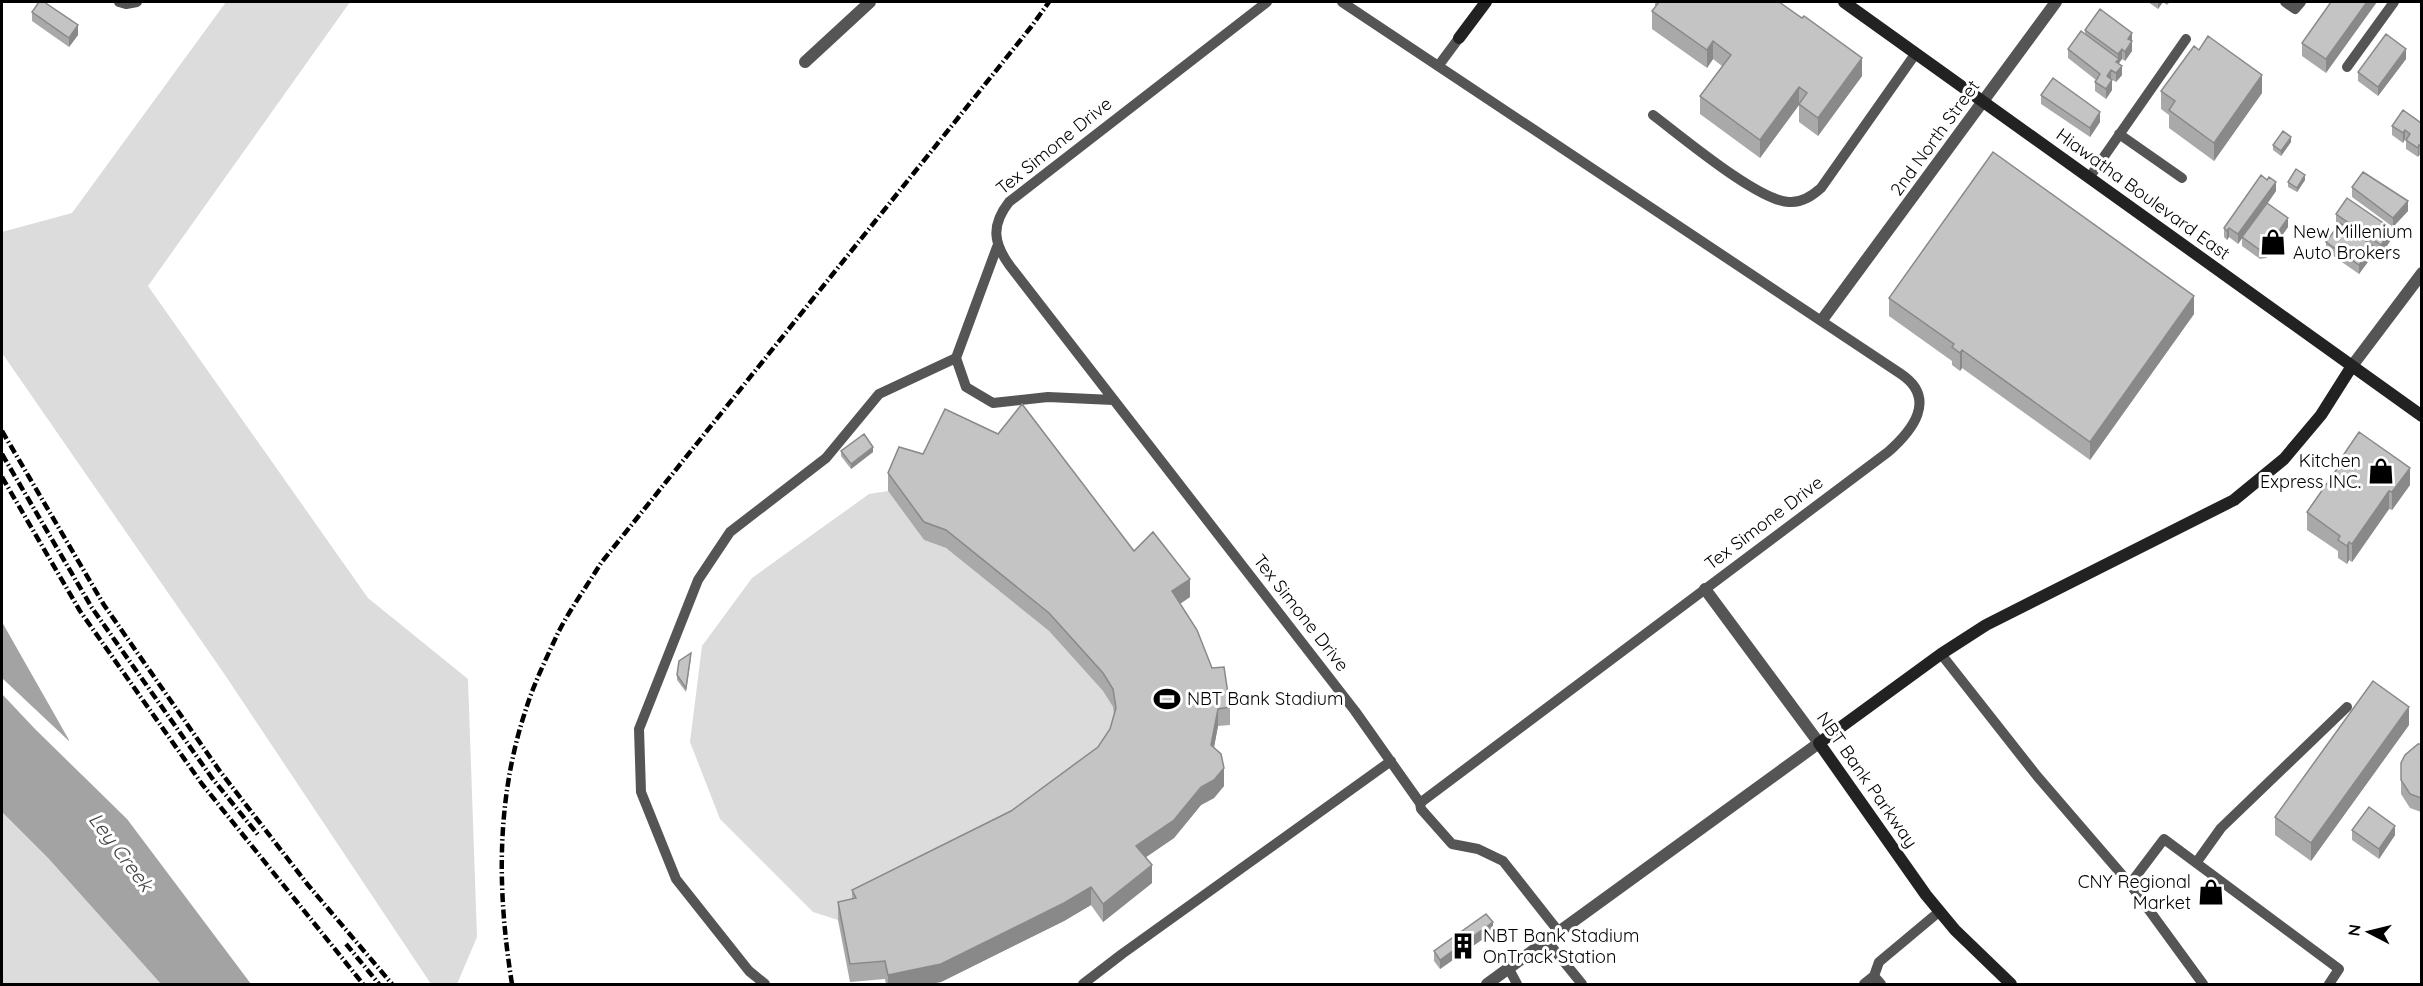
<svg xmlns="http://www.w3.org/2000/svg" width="2423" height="986" font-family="Quicksand,sans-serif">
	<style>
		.green { fill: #dcdcdc }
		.water { fill: #a3a3a3 }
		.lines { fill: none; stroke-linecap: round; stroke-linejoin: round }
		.lane { stroke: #555; stroke-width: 10 }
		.street { stroke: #555; stroke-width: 12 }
		.secondary { stroke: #222; stroke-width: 12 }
		.rail { stroke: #000; stroke-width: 4.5; stroke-dasharray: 9 3 1.5 3; stroke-linecap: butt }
		.wall { fill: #a9a9a9 }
		.shaded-wall { fill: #898989 }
		.building { fill: #c4c4c4; stroke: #898989; stroke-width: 1.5 }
		.labels { text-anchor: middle; stroke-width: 6; stroke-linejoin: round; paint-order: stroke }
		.street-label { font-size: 18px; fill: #000; stroke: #fff }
		.poi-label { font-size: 18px; fill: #000; stroke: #fff; text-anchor: start }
		.water-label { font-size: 20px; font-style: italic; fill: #444; stroke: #fff }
	</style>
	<rect width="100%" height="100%" fill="#fff"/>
	<path class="green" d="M226,2H350L148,286L368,598L468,679L477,937L457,984H431L225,675L2,353V232L72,213Z
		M888,491L924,540L946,548L1049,631L1103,691L1113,707L1116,726L1098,765L838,920L813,912L720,819L690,742L702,646L752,578L869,494Z
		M2,812L48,858L161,984H2Z"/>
	<path class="water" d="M2,622L69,740V741L2,678Z
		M2,694L35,729L127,819L251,984H161L48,858L2,812Z"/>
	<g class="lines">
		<path class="lane" d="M119,2L126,4L137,2
			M1267,2L1009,202C991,225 993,243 1010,266L1355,711L1420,803L1888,452C1912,431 1938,399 1901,374L1342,2
			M2285,2L2295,9L2301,2
			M1439,65L1459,38
			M2347,67L2394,2
			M1653,115C1681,136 1758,201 1789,202C1802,203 1812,196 1821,188L1916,53
			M2119,134L2182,178
			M2089,178L2186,39
			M997,247L956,358L966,387L993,403L1048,397L1113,400
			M1941,654L2037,776L2130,884L2203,984
			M1420,803L1421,809L1452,844L1478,849L1503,861L1559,932
			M2196,863L2221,828L2347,707
			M2130,884L2164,839L2339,969L2329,984
			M1547,941L1582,984
			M1509,969L1517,984
			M765,984L749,971L676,879L641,792L639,729L698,580L730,532L826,458L879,394L956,358
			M1083,984L1122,954L1391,761
			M1864,984L1874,976
			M1881,984L1874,976L1879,962L1940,911"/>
		<path class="street" d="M805,62L870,2
			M1822,320L2056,2
			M2352,366L2422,273
			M1487,984L1819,743L1705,589"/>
		<path class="secondary" d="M1844,2L2422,416
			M1459,38L1486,2
			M2011,984L1955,930L1926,895L1819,743L1941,654L1986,625L2234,500L2284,459L2321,415L2352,366"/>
		<path class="rail" d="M2,431L104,605L219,770L308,885L392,984
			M2,454L92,608L212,778L259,836
			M2,477L80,611L202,784L363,984
			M346,944L379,984
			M512,984C497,891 496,799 526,709C534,683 547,657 558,633C570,609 587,586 601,563L1031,27L1049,2"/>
	</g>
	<path class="wall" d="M1655,2H1779L1862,76L1818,136L1799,122V105L1760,158L1700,114V96L1722,66L1713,59L1707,68L1652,29V11L1655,7Z
		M2148,2H2170L2167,5L2163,2L2158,9Z
		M2331,2L2326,73L2302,56V43Z
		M32,12L78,35L69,47L32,21Z
		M2085,30L2132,33V51L2125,61L2122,59L2119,63L2122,75L2116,82L2111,79L2112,90L2106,99L2095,91V82L2096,80L2068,58V49L2085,34Z
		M2406,59L2378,96L2358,81V72Z
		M2161,91L2262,93L2214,161L2169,128V115L2161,109Z
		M2041,95L2100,122L2090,137L2041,104Z
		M2421,123V156L2419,155L2418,157L2406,149V140L2405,139L2403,143L2392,135V126Z
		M2291,142L2281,156L2273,150V145Z
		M2305,180L2297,192L2288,187V182Z
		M2352,187L2408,211L2393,227L2352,197Z
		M2276,191L2268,203L2288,227L2266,258L2260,259L2242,246V238L2238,244L2229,237L2227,240L2224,237V228Z
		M2336,214L2392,238L2381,255L2373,249V255L2359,274L2326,251V242L2338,225L2336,224Z
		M1889,298L2194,314L2090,460L1962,368L1960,371L1952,365V361L1889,316Z
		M841,451L873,452L851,469L841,456Z
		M2342,457L2410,485L2392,510L2389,509L2352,562L2349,560L2347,564L2338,558V551L2307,530V512L2342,462Z
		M888,473L1134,551L1190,597L1180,604L1212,668L1230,707V725L1218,726L1214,747L1224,786L1214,798L1201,805L1174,838L1146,857L1152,883L1103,922L1091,905L1064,921L941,982L929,984H886L885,979L850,982L838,920V902L852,899V890L1011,811L1098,747L1110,729L1114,715L1113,707L1103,691L1049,631L946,548L924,540L888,491Z
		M691,658L686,692L677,680V675Z
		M2409,725L2311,861L2275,835V817Z
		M2421,744V812L2410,808L2401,794V763Z
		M2352,830L2395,835L2379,859L2352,840Z
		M1493,932L1440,969L1434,961V951Z"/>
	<path class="shaded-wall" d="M2158,2H2163L2158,9Z
		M2367,2H2377L2326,73V59Z
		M78,25V35L69,47V38Z
		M2132,33V51L2125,61V52L2128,39Z
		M1713,41V59L1707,68V50Z
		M2122,49V59L2119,63L2116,62L2118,59V54Z
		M2406,49V59L2378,96V87Z
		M1862,58V76L1818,136V118Z
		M2122,66V75L2116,82V73Z
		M2111,70V79L2107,85V76Z
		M2262,75V93L2214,161V143Z
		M2112,80V90L2106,99V89Z
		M1799,87V105L1760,158V140Z
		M2100,112V122L2090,137V128Z
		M2405,130V139L2403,143V133Z
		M2291,137V142L2281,156V151Z
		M2419,145V155L2418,157V148Z
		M2305,175V180L2297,192V188Z
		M2276,182V191L2238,244V234Z
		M2408,201V211L2393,227V218Z
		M2288,218V227L2266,258V249Z
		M2229,228V237L2227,240V231Z
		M2392,229V238L2381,255V245Z
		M2373,246V255L2359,274V265Z
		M2194,296V314L2090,460V442Z
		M1962,350V368L1960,371V353Z
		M873,447V452L851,469V464Z
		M2410,468V485L2392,510V492Z
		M2389,491V509L2352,562V544Z
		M2349,542V560L2347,564V546Z
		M1190,579V597L1172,609V591Z
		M2409,707V725L2311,861V843Z
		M1218,709V726L1211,763V745Z
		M1224,768V786L1214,798L1201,805L1174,838L1136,864V846Z
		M2395,826V835L2379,859V849Z
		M1152,865V883L1103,922V904Z
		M1091,887V905L1064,921L941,982L929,984H888V975Z
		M1493,922V932L1440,969V960Z"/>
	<path class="building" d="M39,2H44L78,25L69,38L32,12Z
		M1659,2H1779L1802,18L1804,16L1862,58L1818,118L1799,104L1807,93L1799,87L1760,140L1700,96L1731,55L1713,41L1707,50L1652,11Z
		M2331,2H2367L2326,59L2302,43Z
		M2100,9L2132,33L2128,39L2132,41L2125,52L2122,49L2118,54L2085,30Z
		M2081,31L2119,59L2116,62L2122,66L2116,73L2111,70L2107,76L2112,80L2106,89L2095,82L2100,74L2068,49Z
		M2386,34L2406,49L2378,87L2358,72Z
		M2208,36L2262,75L2214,143L2169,110L2175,101L2161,91L2194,46L2199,50Z
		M2053,78L2100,112L2090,128L2041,95Z
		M2403,110L2421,123V147L2419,145L2418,148L2406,140L2410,134L2405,130L2403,133L2392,126Z
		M2283,131L2291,137L2281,151L2273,145Z
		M1993,152L2194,296L2090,442L1962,350L1960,353L1952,347L1954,344L1889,298Z
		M2296,169L2305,175L2297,188L2288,182Z
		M2363,172L2408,201L2393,218L2352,187Z
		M2261,175L2267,180L2269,177L2276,182L2238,234L2229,228L2227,231L2224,228Z
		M2347,198L2392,229L2381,245L2336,214Z
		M2267,203L2288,218L2266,249L2260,250L2242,237Z
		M2340,223L2373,246L2359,265L2326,242Z
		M1022,404L1134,551L1153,532L1190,579L1172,591L1197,630L1212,668L1224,667L1230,707L1218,709L1211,745L1221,754L1224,768L1214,780L1201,787L1174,820L1136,846L1152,865L1103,904L1091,887L1064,903L941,964L888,975L885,961L850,964L838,902L856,898L852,890L1011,811L1098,747L1110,729L1116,708L1113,689L1103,673L1049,613L946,530L924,522L888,473L899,447L923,454L945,409L998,434Z
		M2359,432L2410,468L2392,492L2389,491L2352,544L2349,542L2347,546L2338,540L2340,536L2307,512L2344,459L2342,457Z
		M864,434L873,447L851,464L841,451Z
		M691,653L686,688L677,675L679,661Z
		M2373,681L2409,707L2311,843L2275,817Z
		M2418,744H2421V798L2410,794L2401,780V763L2405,755Z
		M2369,807L2395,826L2379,849L2352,830Z
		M1486,914L1493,922L1440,960L1434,951Z"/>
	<defs>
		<g id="shop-bare" transform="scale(2.07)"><path d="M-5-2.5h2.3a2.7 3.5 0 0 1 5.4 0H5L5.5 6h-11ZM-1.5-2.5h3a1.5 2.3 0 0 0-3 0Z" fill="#000" stroke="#fff" stroke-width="2.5" paint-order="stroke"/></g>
		<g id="stadium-bare" transform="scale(2.07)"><path d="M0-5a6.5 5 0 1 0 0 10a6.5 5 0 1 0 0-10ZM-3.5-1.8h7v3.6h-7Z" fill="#000" stroke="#fff" stroke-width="2.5" paint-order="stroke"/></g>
		<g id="building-bare" transform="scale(2.07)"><path d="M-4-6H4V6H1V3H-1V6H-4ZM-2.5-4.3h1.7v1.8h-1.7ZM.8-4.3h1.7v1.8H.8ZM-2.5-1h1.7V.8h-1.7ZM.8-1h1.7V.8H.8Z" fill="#000" stroke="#fff" stroke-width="2.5" paint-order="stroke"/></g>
	</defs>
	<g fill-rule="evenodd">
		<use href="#shop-bare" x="2273" y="242"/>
		<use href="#shop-bare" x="2381" y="471"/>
		<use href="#stadium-bare" x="1167" y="699"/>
		<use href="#shop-bare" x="2211" y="892"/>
		<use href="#building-bare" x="1463" y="946"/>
	</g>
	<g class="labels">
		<g class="street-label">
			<text transform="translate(1935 138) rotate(-54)" y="6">2nd North Street</text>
			<text transform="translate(1054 146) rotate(-39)" y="6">Tex Simone Drive</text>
			<text transform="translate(2143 194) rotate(36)" y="6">Hiawatha Boulevard East</text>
			<text transform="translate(1764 523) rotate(-37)" y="6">Tex Simone Drive</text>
			<text transform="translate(1301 613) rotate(52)" y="6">Tex Simone Drive</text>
			<text transform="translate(1867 780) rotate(55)" y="6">NBT Bank Parkway</text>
		</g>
		<g class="poi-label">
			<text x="2293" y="238">New Millenium<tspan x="2293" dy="21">Auto Brokers</tspan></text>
			<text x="2361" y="467" text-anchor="end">Kitchen<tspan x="2361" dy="21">Express INC.</tspan></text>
			<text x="1187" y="705">NBT Bank Stadium</text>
			<text x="2191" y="888" text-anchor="end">CNY Regional<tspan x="2191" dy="21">Market</tspan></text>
			<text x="1483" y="942">NBT Bank Stadium<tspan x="1483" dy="21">OnTrack Station</tspan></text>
		</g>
		<g class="water-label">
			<text transform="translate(121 852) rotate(53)" y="7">Ley Creek</text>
		</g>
	</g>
	<rect width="2423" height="986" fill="none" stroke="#000000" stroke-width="6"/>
	<g transform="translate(2369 932) rotate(277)" stroke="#ffffff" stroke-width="4.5" paint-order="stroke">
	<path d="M0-4.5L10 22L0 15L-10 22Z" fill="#000000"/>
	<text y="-9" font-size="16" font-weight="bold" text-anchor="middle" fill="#000000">N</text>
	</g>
</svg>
